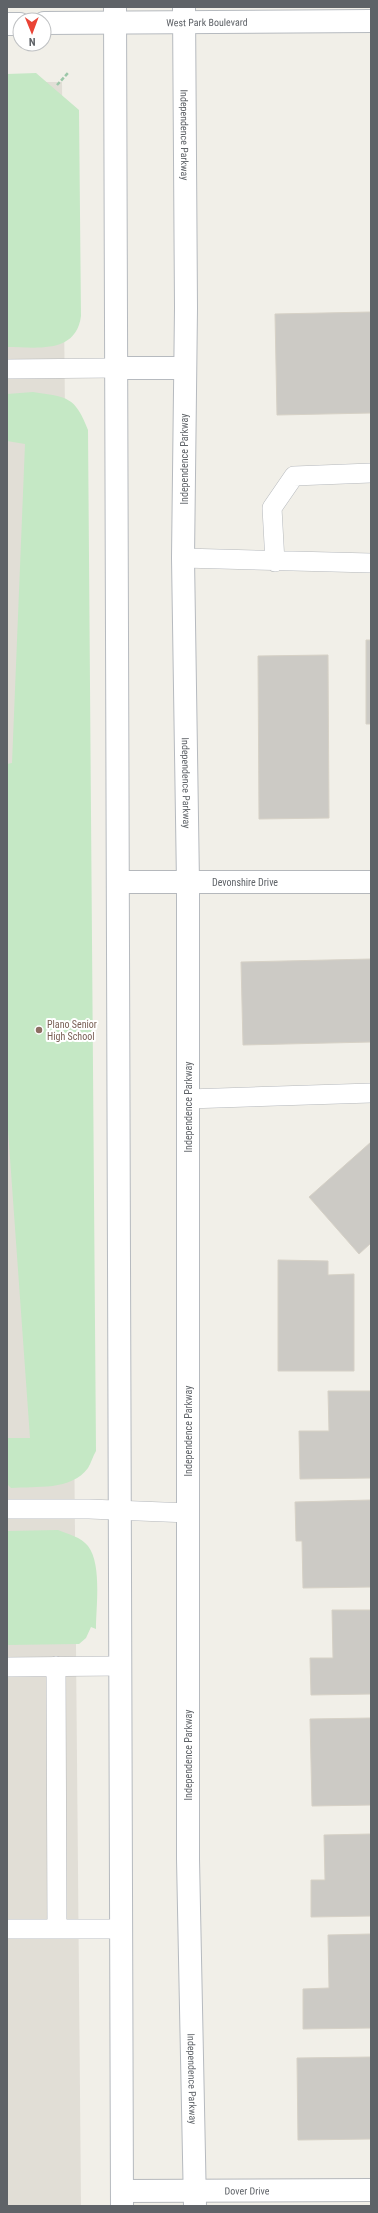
<svg xmlns="http://www.w3.org/2000/svg" width="378" height="2213" font-family="'Roboto Condensed',sans-serif">
	<style>
		.education { fill: #e1ded6 }
		.green { fill: #c5e8c5 }
		.building { fill: #cccac5; stroke: #d6d1c6 }
		.lines { fill: none; stroke-linecap: round; stroke-linejoin: round }
		.service-casing { stroke: #b5b8bc; stroke-width: 20 }
		.minor-casing { stroke: #b5b8bc; stroke-width: 24 }
		.secondary-casing { stroke: #b6babf; stroke-width: 24 }
		.path { stroke: #9cc7a9; stroke-width: 2.5; stroke-dasharray: 4 2; stroke-linecap: butt }
		.service { stroke: #fff; stroke-width: 19 }
		.minor { stroke: #fff; stroke-width: 22 }
		.secondary { stroke: #fff; stroke-width: 22 }
		.education-dot { fill: #8d6e63; stroke: #fff; stroke-width: 1.5 }
		.labels { text-anchor: middle; stroke-width: 4; stroke-linejoin: round; paint-order: stroke }
		.street-label { font-size: 10px; fill: #5f6368; stroke: #fff }
		.education-label { font-size: 10px; fill: #785e54; stroke: #fff; text-anchor: start }
	</style>
	<rect width="100%" height="100%" fill="#f1efe8"/>
	<path class="education" d="M7,82H62L81,2206H7Z"/>
	<path class="green" d="M36,73L79,110L81,316C76,355 35,347 7,347V74Z
		M33,392C67,397 75,396 88,430L96,1451C93,1456 91,1463 88,1468C71,1491 36,1486 11,1488L7,1484V1438H30L7,1116V764L12,763L25,444L7,441V394Z
		M58,1530C68,1534 81,1537 88,1546C102,1564 96,1606 96,1629L91,1627L86,1638L79,1644L7,1645V1531Z"/>
	<path class="building" d="M371,312V413L277,415L275,314Z
		M366,640H371V724H366Z
		M328,655L329,818L259,819L258,656Z
		M371,959V1042L243,1045L241,962Z
		M371,1142V1243L359,1254L309,1197Z
		M278,1260L328,1261V1275L354,1274V1371H278Z
		M328,1391H371V1478L300,1479L299,1431H329Z
		M371,1500V1587L303,1588L302,1541H296L295,1502Z
		M332,1610H371V1694L311,1695L310,1658H333Z
		M371,1718V1805L312,1806L310,1719Z
		M371,1834V1916L311,1917V1880H325L324,1835Z
		M371,1934V2028L303,2029V1989L329,1988L328,1935Z
		M371,2057V2139L298,2140L297,2058Z"/>
	<g class="lines">
		<g class="service-casing">
			<path id="service" d="M7,369L115,368
				M183,558L371,563
				M275,562L272,508L294,476L371,473
				M188,1099L371,1093
				M7,1509H89L189,1513
				M56,1666L57,1929
				M7,1667L120,1666
				M7,1929H121"/>
		</g>
		<g class="minor-casing">
			<g id="minor">
				<path id="s1" d="M120,882H371"/>
				<path id="s2" d="M122,2191L371,2190"/>
			</g>
		</g>
		<g class="secondary-casing">
			<g id="secondary">
				<path d="M115,7L122,2206"/>
				<path id="s3" d="M184,7L186,308L183,558L188,883V1859L195,2206"/>
				<path id="s4" d="M44,23L371,21"/>
				<path d="M7,24H20"/>
				<path d="M115,368H185"/>
			</g>
		</g>
		<path class="path" d="M57,85L68,73"/>
		<use href="#service" class="service"/>
		<use href="#minor" class="minor"/>
		<use href="#secondary" class="secondary"/>
	</g>
	<circle class="education-dot" cx="39" cy="1030" r="4"/>
	<g class="labels">
		<g class="street-label">
			<text dy="4" stroke="none"><textPath href="#s4" startOffset="163">West Park Boulevard</textPath></text>
			<text dy="4" stroke="none"><textPath href="#s3" startOffset="128">Independence Parkway</textPath></text>
			<text transform="translate(184 459) rotate(-90)" y="4">Independence Parkway</text>
			<text dy="4" stroke="none"><textPath href="#s3" startOffset="776">Independence Parkway</textPath></text>
			<text dy="4" stroke="none"><textPath href="#s1" startOffset="125">Devonshire Drive</textPath></text>
			<text transform="translate(188 1107) rotate(-90)" y="4">Independence Parkway</text>
			<text transform="translate(188 1431) rotate(-90)" y="4">Independence Parkway</text>
			<text transform="translate(188 1755) rotate(-90)" y="4">Independence Parkway</text>
			<text dy="4" stroke="none"><textPath href="#s3" startOffset="2072">Independence Parkway</textPath></text>
			<text dy="4" stroke="none"><textPath href="#s2" startOffset="125">Dover Drive</textPath></text>
		</g>
		<g class="education-label">
			<text x="47" y="1028">Plano Senior<tspan x="47" dy="12">High School</tspan></text>
		</g>
	</g>
	<rect width="378" height="2213" fill="none" stroke="#5f6368" stroke-width="16"/>
	<g transform="translate(32 32) rotate(179)"><circle r="19" fill="#ffffff" stroke="#bfc1c3"/>
	<path d="M0-3L7 15L0 10L-7 15Z" fill="#ea4335"/>
	<text y="-6" font-size="11" font-weight="bold" text-anchor="middle" fill="#5f6368">N</text>
	</g>
</svg>
